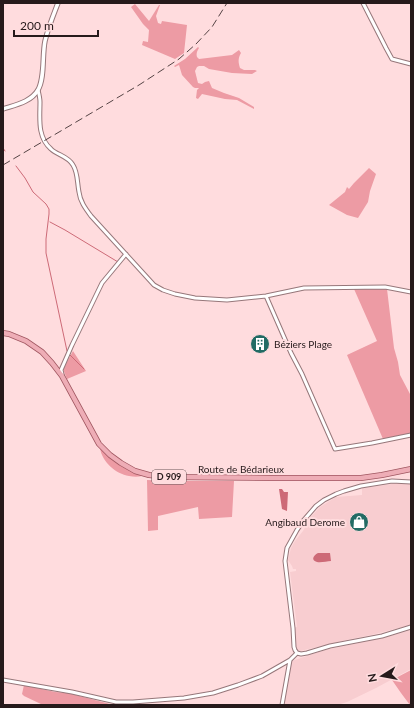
<svg xmlns="http://www.w3.org/2000/svg" width="414" height="708" font-family="Lato,sans-serif">
	<style>
		.built { fill: #f8cdd0 }
		.green { fill: #ed9ba4 }
		.water { fill: #cd6a77 }
		.lines { fill: none; stroke-linecap: round; stroke-linejoin: round }
		.stream { stroke: #cd6a77; stroke-width: 1 }
		.minor-casing { stroke: #96777a; stroke-width: 5 }
		.tertiary-casing { stroke: #96777a; stroke-width: 5.5 }
		.primary-casing { stroke: #a05660; stroke-width: 6 }
		.minor { stroke: #fff; stroke-width: 3 }
		.tertiary { stroke: #fff; stroke-width: 3.5 }
		.primary { stroke: #eeadb6; stroke-width: 4.5 }
		.rail { stroke: #554445; stroke-width: 1; stroke-dasharray: 8 4; stroke-linecap: butt }
		.labels { text-anchor: middle; stroke-width: 4; stroke-linejoin: round; paint-order: stroke }
		.shield { fill: #ffdcde; stroke: #675456; stroke-width: 1 }
		.shield-label { font-size: 9px; font-weight: bold; fill: #261a1b }
		.poi-label { font-size: 10px; fill: #261a1b; stroke: #ffdcde; text-anchor: start }
		.street-label { font-size: 10px; fill: #261a1b; stroke: #ffdcde }
	</style>
	<rect width="100%" height="100%" fill="#ffdcde"/>
	<path class="built" d="M400,483L411,484V625L371,635L351,639L296,652L293,650L292,628L297,627L290,572L296,571V569H293L292,566L288,560L291,548L295,541L303,531L310,518L320,507L336,497L362,495V488Z
		M411,630V669L376,688L347,702L337,705H283L291,663L292,661L325,650L383,638Z"/>
	<path class="green" d="M135,4L149,21L159,5H160L156,16L158,23L161,24L162,21L187,25L184,53L175,59L142,45L143,41L148,42L149,30L143,24L131,7Z
		M198,47L199,48C197,51 196,54 197,57L199,59L232,55L239,50L241,53C238,58 238,62 240,68L244,70H255L257,71L252,74L232,73L209,69L204,66H199L197,67L195,71L198,83L202,84L205,82L209,81L212,88L224,93L239,98L254,107V109L237,100L225,99L202,94L198,99L196,98L197,90L199,88H195L193,87L182,75L179,65L175,67L174,66L185,59Z
		M369,168L376,174L370,191L368,202L358,218L347,215L329,205L345,192L347,187L349,189L354,183Z
		M354,289H387L394,348L398,362L400,375L410,394L411,405V433L383,439L347,355L377,341Z
		M73,351L86,371L67,379L63,369Z
		M100,448C113,462 125,468 142,476C138,477 134,477 129,476C116,474 102,462 100,448Z
		M147,480L174,481H234L232,517L199,519L198,507L158,516V530L148,531Z
		M411,670V704L410,705L401,693L392,680Z
		M24,685L55,692L68,693L110,704V705H43L24,696L22,694Z"/>
	<path class="water" d="M279,489H282L284,492H288L287,511L282,509Z
		M318,553H330L331,561C327,561 321,563 317,562C310,560 314,555 318,553Z"/>
	<g class="lines">
		<path class="stream" d="M3,148L5,151
			M16,166L25,178L33,192L46,204L49,209V214L46,239V253L67,351
			M50,222L65,230L118,262
			M70,355L84,369"/>
		<g class="minor-casing">
			<path id="minor" d="M363,3L386,48L392,59L411,64
				M38,90C39,94 40,98 40,102C40,118 37,137 51,149C57,155 68,156 73,165C78,173 77,182 79,192C80,201 85,208 91,216L154,285L163,290L175,294L195,298L227,300L266,296L304,288L385,287L411,292
				M266,296L291,353L302,374L335,449L372,443L411,435
				M62,374L61,370L72,345L102,283L126,254
				M297,653L295,650L294,647L293,628L285,561L287,548L297,530L303,521L316,506L324,500L336,494L344,491L361,486L392,481L411,482
				M297,653L301,654L307,653L330,646L382,636L411,627
				M3,680L72,692L116,702H133L184,698L213,693L238,685L262,676L290,660L297,653
				M282,705L290,660"/>
		</g>
		<g class="tertiary-casing">
			<path id="tertiary" d="M3,109C15,105 31,102 38,90C45,78 42,55 45,41C48,28 53,16 58,3"/>
		</g>
		<g class="primary-casing">
			<path id="primary" d="M3,333L9,334L26,341L42,352L52,363L62,376L99,444L110,455L121,463L135,471L149,475L166,477L270,478H361L382,475L411,469"/>
		</g>
		<use href="#minor" class="minor"/>
		<use href="#tertiary" class="tertiary"/>
		<use href="#primary" class="primary"/>
		<path class="rail" d="M3,165L139,85L179,59L196,44L212,27L227,3"/>
	</g>
	<defs>
		<g id="building-disc" transform="scale(1)"><circle r="9.5" fill="#226b64" stroke="#ffdcde"/><path d="M-4-6H4V6H1V3H-1V6H-4ZM-2.5-4.3h1.7v1.8h-1.7ZM.8-4.3h1.7v1.8H.8ZM-2.5-1h1.7V.8h-1.7ZM.8-1h1.7V.8H.8Z" fill="#fff"/></g>
		<g id="shop-disc" transform="scale(1)"><circle r="9.5" fill="#226b64" stroke="#ffdcde"/><path d="M-5-2.5h2.3a2.7 3.5 0 0 1 5.4 0H5L5.5 6h-11ZM-1.5-2.5h3a1.5 2.3 0 0 0-3 0Z" fill="#fff"/></g>
	</defs>
	<g fill-rule="evenodd">
		<use href="#building-disc" x="260" y="344"/>
		<use href="#shop-disc" x="359" y="522"/>
	</g>
	<g class="labels">
		<rect class="shield" x="152" y="470" width="34" height="14" rx="3"/>
		<g class="shield-label">
			<text x="169" y="480">D 909</text>
		</g>
		<g class="poi-label">
			<text x="274" y="348">Béziers Plage</text>
			<text x="345" y="526" text-anchor="end">Angibaud Derome</text>
		</g>
		<g class="street-label">
			<text x="241" y="473">Route de Bédarieux</text>
		</g>
	</g>
	<rect width="414" height="708" fill="none" stroke="#261a1b" stroke-width="8"/>
	<g transform="translate(382 676) rotate(259)" stroke="#ffdcde" stroke-width="3" paint-order="stroke">
	<path d="M0-3L7 15L0 10L-7 15Z" fill="#261a1b"/>
	<text y="-6" font-size="11" font-weight="bold" text-anchor="middle" fill="#261a1b">N</text>
	</g>
	<path d="M14 30v6h84v-6" fill="none" stroke="#261a1b" stroke-width="2"/>
	<text x="20" y="30" font-size="12" fill="#261a1b" stroke="#ffdcde" stroke-width="3" paint-order="stroke">200 m</text>
</svg>
